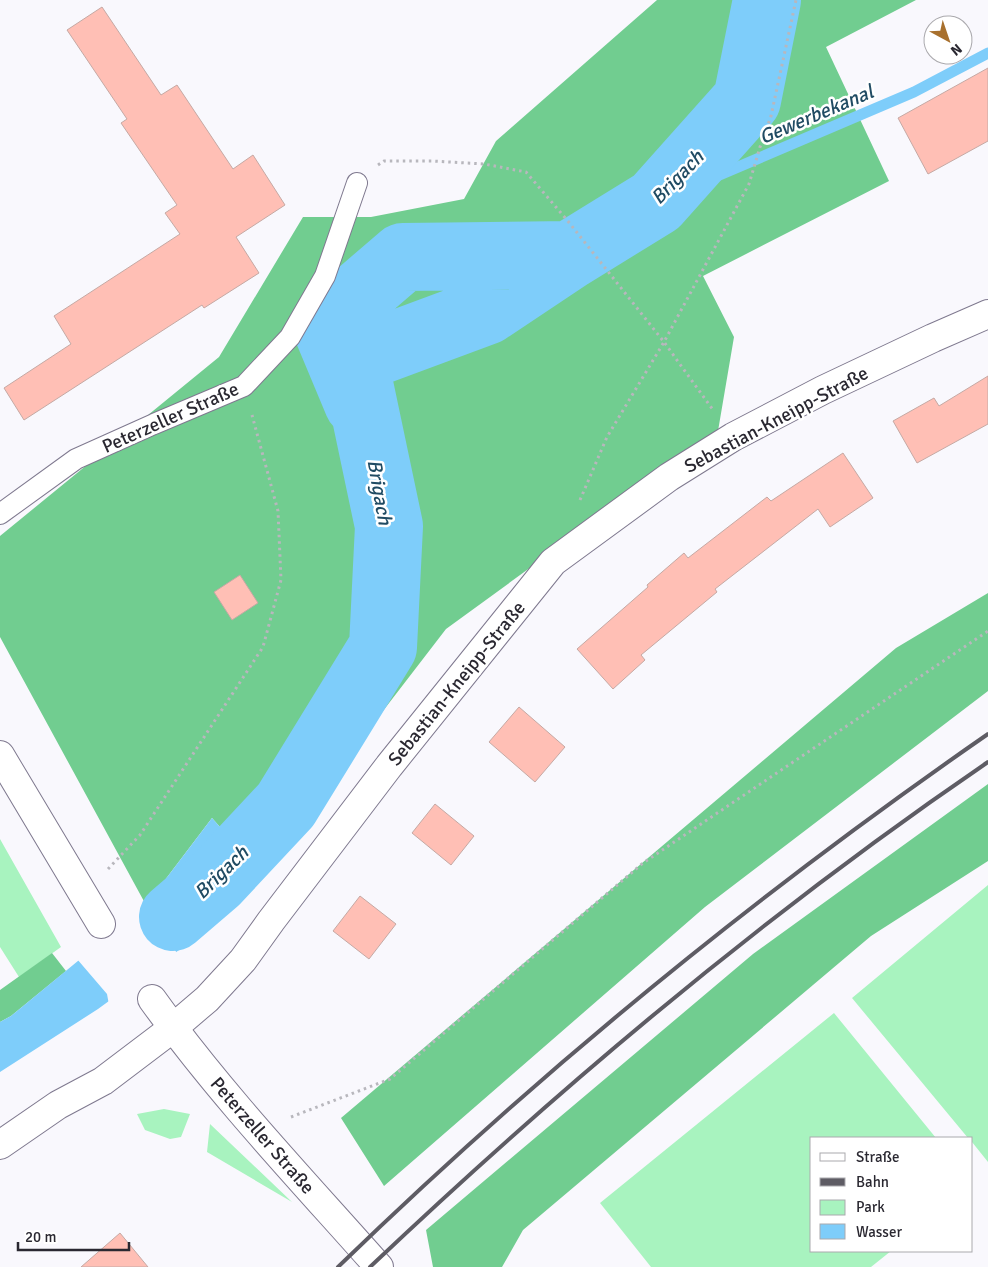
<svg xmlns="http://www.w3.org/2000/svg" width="988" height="1267" font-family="Signika,sans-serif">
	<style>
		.green { fill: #a8f3bf }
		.forest { fill: #71cd90 }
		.water { fill: #7ecdfa }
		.pier { fill: #f9f8fd }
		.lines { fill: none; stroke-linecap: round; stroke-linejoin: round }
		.stream { stroke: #7ecdfa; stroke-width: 11 }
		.river { stroke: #7ecdfa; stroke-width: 68 }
		.building { fill: #ffbfb5; stroke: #c5a9a4 }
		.lane-casing { stroke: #7f798f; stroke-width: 22 }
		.street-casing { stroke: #7f798f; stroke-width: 30 }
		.secondary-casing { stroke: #7f798f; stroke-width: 30 }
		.path { stroke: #b8b7bd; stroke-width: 3; stroke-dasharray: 2.5 4; stroke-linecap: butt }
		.lane { stroke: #fff; stroke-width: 20 }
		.street { stroke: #fff; stroke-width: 28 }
		.secondary { stroke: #fff; stroke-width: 28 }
		.rail { stroke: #5e5c64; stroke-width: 4 }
		.labels { text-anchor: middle; stroke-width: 5; stroke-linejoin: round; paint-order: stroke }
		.street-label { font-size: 19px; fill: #2a2831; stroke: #fff }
		.water-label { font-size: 20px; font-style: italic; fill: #204b63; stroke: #fff }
	</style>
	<rect width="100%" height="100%" fill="#f9f8fd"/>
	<path class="green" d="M0,839L61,947L19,977L0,947Z
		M988,885V1162L972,1142V1138H968L852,998Z
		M834,1013L936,1138H812V1251H891L871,1267H651L600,1203Z
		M164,1109L190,1114L181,1137L170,1139L145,1130L137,1114Z
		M210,1124L292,1202L207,1152Z"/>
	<path class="forest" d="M657,0H916L826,47L889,181L703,276L734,337L718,431L446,629L286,837L257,869L212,818L146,905L0,637V536L219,357L303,217H371L464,199L496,141Z
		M988,593V691L705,907L384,1186L341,1118L896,648Z
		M988,784V861L871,936L523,1230L502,1267H433L426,1230L753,954Z
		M52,953L66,971L11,1016L0,1022V990Z"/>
	<path class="water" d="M212,818L257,869L246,886L190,942L98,1009L0,1072V1022L11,1016L146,905Z"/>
	<path class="pier" d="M139,907L178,954L109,1005L107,994L77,959Z"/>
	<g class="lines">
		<path class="stream" d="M656,202L914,92L988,53"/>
		<path class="river" d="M358,403L325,324L403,257L570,255
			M173,917L215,881L286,805L383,647L389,526L354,360L486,311L570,255L656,202L747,100L767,0"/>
	</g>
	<path class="building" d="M102,7L161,95L177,85L233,169L253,155L285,205L236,237L259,273L204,308L202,305L24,420L4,388L71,344L54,316L180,234L165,213L177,205L121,123L127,119L67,30Z
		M988,68V141L928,174L898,118Z
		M988,376V424L917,463L893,421L934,398L939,406Z
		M843,453L873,498L830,527L818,509L715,589L717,592L641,655L645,660L613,689L577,649L648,587L647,585L684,553L688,558L767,497L771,501Z
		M240,575L258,603L232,620L214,592Z
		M519,707L565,747L535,782L489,742Z
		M435,804L474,836L451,865L412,833Z
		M360,896L396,924L369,959L333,931Z
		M120,1233L148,1267H81Z"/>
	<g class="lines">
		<g class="lane-casing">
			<path id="lane" d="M0,514L76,459L154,424L244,386L290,337L325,276L357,183"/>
		</g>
		<g class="street-casing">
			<path id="street" d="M0,1145L58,1105L103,1081L173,1028L207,999L243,960L271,921L389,766L553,562L669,477L733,437L823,390L933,338L988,314"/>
		</g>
		<g class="secondary-casing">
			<path id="secondary" d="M0,755L101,924
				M152,999C220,1094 302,1180 379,1267"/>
		</g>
		<path class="path" d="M378,165L384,161H432L484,164L526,172L567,220L664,342L713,410
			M580,500L607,437L664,342L749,184L760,147L771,116L796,0
			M108,869L140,835L263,647L281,580L278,511L252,415
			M291,1117L390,1079L643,863L988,631"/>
		<use href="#lane" class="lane"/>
		<use href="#street" class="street"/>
		<use href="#secondary" class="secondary"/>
		<path class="rail" d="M338,1267C539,1072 757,894 988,734
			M370,1267C563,1084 768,912 988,762"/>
	</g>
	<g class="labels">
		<g class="street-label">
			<text transform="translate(170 417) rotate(-24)" y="7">Peterzeller Straße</text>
			<text transform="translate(776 419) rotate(-28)" y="7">Sebastian-Kneipp-Straße</text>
			<text transform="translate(456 683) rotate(-51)" y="7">Sebastian-Kneipp-Straße</text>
			<text transform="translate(263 1135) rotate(49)" y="7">Peterzeller Straße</text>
		</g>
		<g class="water-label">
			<text transform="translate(816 114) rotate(-23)" y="7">Gewerbekanal</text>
			<text transform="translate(677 177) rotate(-46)" y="7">Brigach</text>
			<text transform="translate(380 492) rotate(80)" y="7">Brigach</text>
			<text transform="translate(221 872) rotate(-44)" y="7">Brigach</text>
		</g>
	</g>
	<rect x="810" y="1137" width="162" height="115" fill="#ffffff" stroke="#aaa9ad"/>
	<rect x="820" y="1153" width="25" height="8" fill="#ffffff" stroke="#aaa9ad"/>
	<text x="856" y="1162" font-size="15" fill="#2a2831">Straße</text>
	<rect x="820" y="1178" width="25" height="8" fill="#5e5c64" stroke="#aaa9ad"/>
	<text x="856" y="1187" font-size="15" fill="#2a2831">Bahn</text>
	<rect x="820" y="1200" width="25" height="15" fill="#a8f3bf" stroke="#aaa9ad"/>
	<text x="856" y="1212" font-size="15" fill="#2a2831">Park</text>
	<rect x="820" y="1224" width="25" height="15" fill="#7ecdfa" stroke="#aaa9ad"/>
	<text x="856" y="1237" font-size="15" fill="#2a2831">Wasser</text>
	<g transform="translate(948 40) rotate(140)"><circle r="24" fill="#ffffff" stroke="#aaa9ad"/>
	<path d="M0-4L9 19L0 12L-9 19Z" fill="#a8702d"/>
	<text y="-8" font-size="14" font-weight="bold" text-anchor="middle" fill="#2a2831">N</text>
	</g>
	<path d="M18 1242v8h111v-8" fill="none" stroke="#2a2831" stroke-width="2.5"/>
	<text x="25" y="1242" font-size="15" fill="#2a2831" stroke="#ffffff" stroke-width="4" paint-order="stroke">20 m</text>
</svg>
